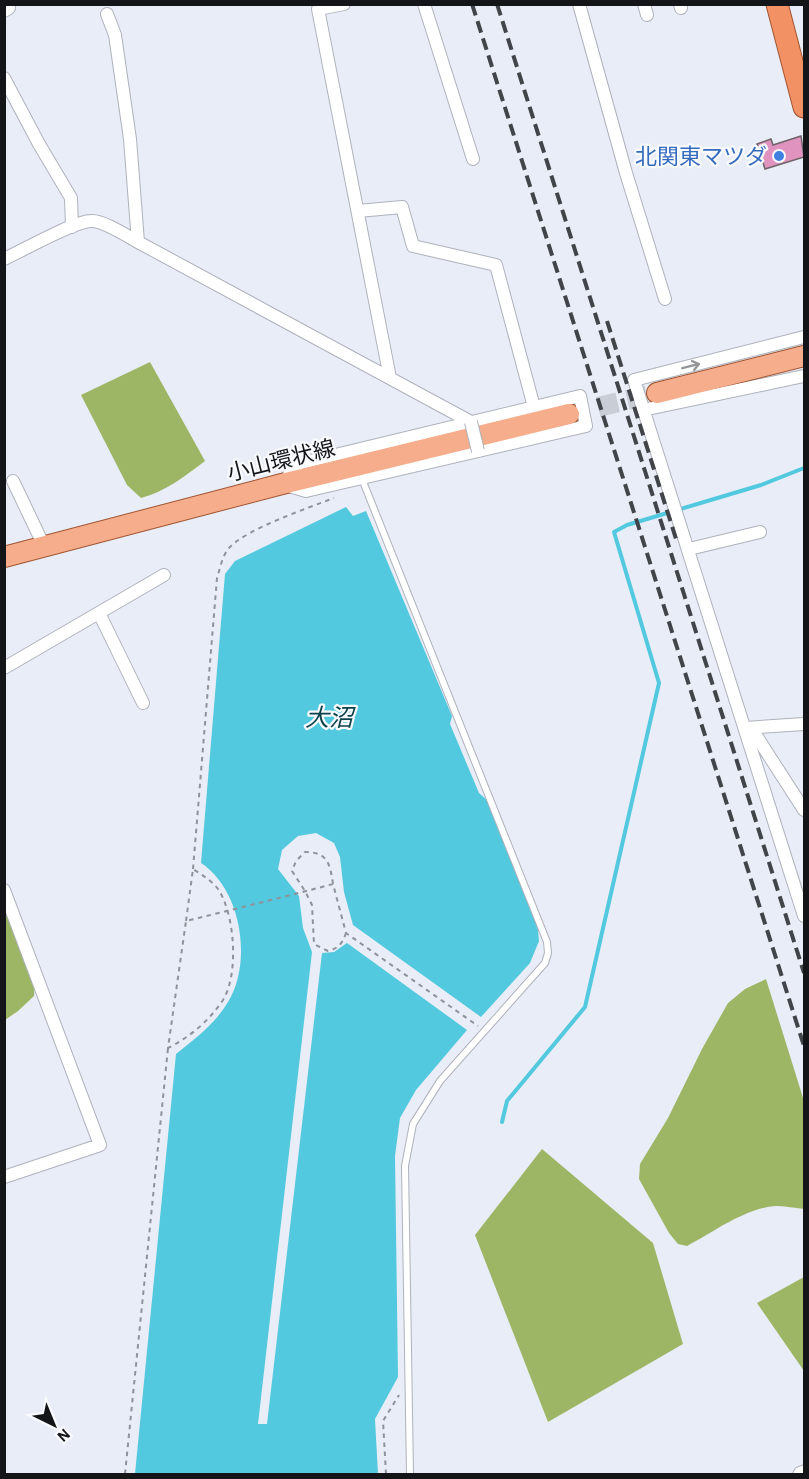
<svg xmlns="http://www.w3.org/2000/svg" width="809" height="1479" font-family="'Alegreya Sans','Noto Sans JP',sans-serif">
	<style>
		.forest { fill: #9db666 }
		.water { fill: #52c9de }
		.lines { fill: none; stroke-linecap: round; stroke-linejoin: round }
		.stream { stroke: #52c9de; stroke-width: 4 }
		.building { fill: #e193c0; stroke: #6d6368; stroke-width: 1.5 }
		.primary-tunnel { stroke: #c9cdd6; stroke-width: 20; stroke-dasharray: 20 10; stroke-linecap: butt }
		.service-casing { stroke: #aeb2bc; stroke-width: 8 }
		.minor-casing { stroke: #aeb2bc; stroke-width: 14 }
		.tertiary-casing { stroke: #aeb2bc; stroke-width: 17 }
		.primary-casing { stroke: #a15531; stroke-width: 22 }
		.trunk-casing { stroke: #a15531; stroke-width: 23 }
		.path { stroke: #8f9299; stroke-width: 2; stroke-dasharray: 4.5 4.5; stroke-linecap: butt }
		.service { stroke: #fff; stroke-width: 6 }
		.minor { stroke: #fff; stroke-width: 12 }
		.tertiary { stroke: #fff; stroke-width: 15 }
		.primary { stroke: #f5ad8b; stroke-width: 20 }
		.trunk { stroke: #f29264; stroke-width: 21 }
		.rail { stroke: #414448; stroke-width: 4; stroke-dasharray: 12 6; stroke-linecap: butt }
		.minor-bridge-casing { stroke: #aeb2bc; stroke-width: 14; stroke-linecap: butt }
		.minor-bridge { stroke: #fff; stroke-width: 12 }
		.oneway { stroke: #959697 }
		.shop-dot { fill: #3f7fe0; stroke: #f8fafe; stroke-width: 2 }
		.labels { text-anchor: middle; stroke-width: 4.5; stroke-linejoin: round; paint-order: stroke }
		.shop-label { font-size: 22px; fill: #366cbe; stroke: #f8fafe; text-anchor: end }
		.street-label { font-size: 22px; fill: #131518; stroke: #f8fafe }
		.water-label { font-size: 24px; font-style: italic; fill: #0b424b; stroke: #f8fafe }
	</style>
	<rect width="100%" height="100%" fill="#e9edf7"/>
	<path class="forest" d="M150,362L205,461C185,476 165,492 141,498L127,485L81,395Z
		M4,907C14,929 37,974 34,996L18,1011L5,1020Z
		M766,979L804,1101V1209C795,1208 785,1206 776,1206C745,1208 714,1232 687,1246L678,1244L669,1233L639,1179L640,1164L668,1118L702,1049L728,1003L745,989Z
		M542,1149L653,1243L683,1344L548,1422L475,1235Z
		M804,1277V1371L757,1303Z"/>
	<path class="water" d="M346,507L353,516L366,511L452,716L450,724L479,793L487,800L537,920L539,941L530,963L481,1017L353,925L344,892L340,857L334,843L316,833L298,836L282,850L278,869L299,896L303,928L312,952L258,1424H267L322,953L334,952L347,943L467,1030L416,1090L400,1118L395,1156L398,1377L375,1419L378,1474H135L176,1054C197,1037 214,1025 228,1002C253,961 241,889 201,863L225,574L235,561Z"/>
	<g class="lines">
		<path class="stream" d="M502,1122L507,1101L585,1007L659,683L614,532L627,525L761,485L804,468"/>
	</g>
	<path class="building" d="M801,136L804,157L765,169L757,144L771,139L773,145Z"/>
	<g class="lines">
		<path class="primary-tunnel" d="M569,414L657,393"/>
		<g class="service-casing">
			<path id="service" d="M362,479L547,942L548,953L545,963L440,1081L413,1124L405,1166L410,1474"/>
		</g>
		<g class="minor-casing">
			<path id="minor" d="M344,4L318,9L390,378
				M424,4L473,159
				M579,4L626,173L665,299
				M644,4L647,15
				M680,4L681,8
				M4,11L9,8L7,4
				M107,14L115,35L130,139L138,242
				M4,78L39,144L71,198L72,227
				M358,211L402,207L413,246L496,265L534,407
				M4,259C22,251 74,221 91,221C103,220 127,236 138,242L471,422
				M804,337L634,380L804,916
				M580,396L586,426L306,491L282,484L298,464Z
				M643,410L804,376
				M13,481L44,546
				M689,549L760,532
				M99,613L143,703
				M4,668L164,575
				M745,728L755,734L804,810
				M745,728L804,724
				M4,890L100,1145L4,1177"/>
		</g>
		<g class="tertiary-casing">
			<path id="tertiary" d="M801,1474L804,1473"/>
		</g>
		<g class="primary-casing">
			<path id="primary" d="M657,393L804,356
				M4,557L282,484L569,414"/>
		</g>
		<g class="trunk-casing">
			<path id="trunk" d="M777,4L804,107"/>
		</g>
		<path class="path" d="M193,869L217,578C220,569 222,556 229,548C246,529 308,508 334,498
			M333,884C330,864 328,852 305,852L296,861L292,871L305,891L312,905L314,944L328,951C339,948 342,944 346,933
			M186,921L193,869C202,875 211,880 218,889C235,914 239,974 223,1000C208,1022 191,1036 168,1048L186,921C235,909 284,897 333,884L346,933L478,1026
			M125,1474L168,1048
			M386,1474L383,1421L399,1395"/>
		<use href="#service" class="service"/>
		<use href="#minor" class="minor"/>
		<use href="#tertiary" class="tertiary"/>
		<use href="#primary" class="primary"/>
		<use href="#trunk" class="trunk"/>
		<path class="rail" d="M472,4L804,1046
			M497,4L804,973
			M607,321L677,542"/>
		<g class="minor-bridge-casing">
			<path id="minor-bridge" d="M471,422L478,451"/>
		</g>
		<use href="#minor-bridge" class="minor-bridge"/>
	</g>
	<defs><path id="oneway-shaft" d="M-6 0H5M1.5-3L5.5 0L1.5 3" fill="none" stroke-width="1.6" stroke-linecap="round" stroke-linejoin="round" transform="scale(1.5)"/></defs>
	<use class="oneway" href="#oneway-shaft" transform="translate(691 366) rotate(-14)"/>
	<circle class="shop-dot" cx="779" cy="156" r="6"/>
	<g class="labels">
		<g class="shop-label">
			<text x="767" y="164">北関東マツダ</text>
		</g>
		<g class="street-label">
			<text transform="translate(281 460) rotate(-14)" y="8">小山環状線</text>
		</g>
		<g class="water-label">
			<text x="329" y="726">大沼</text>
		</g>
	</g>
	<rect width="809" height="1479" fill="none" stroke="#131518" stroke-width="12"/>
	<g transform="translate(54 1425) rotate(137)" stroke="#f8fafe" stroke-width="4.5" paint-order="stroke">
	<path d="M0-4.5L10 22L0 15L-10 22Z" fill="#131518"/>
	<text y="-9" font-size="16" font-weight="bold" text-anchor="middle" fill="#131518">N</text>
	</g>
</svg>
